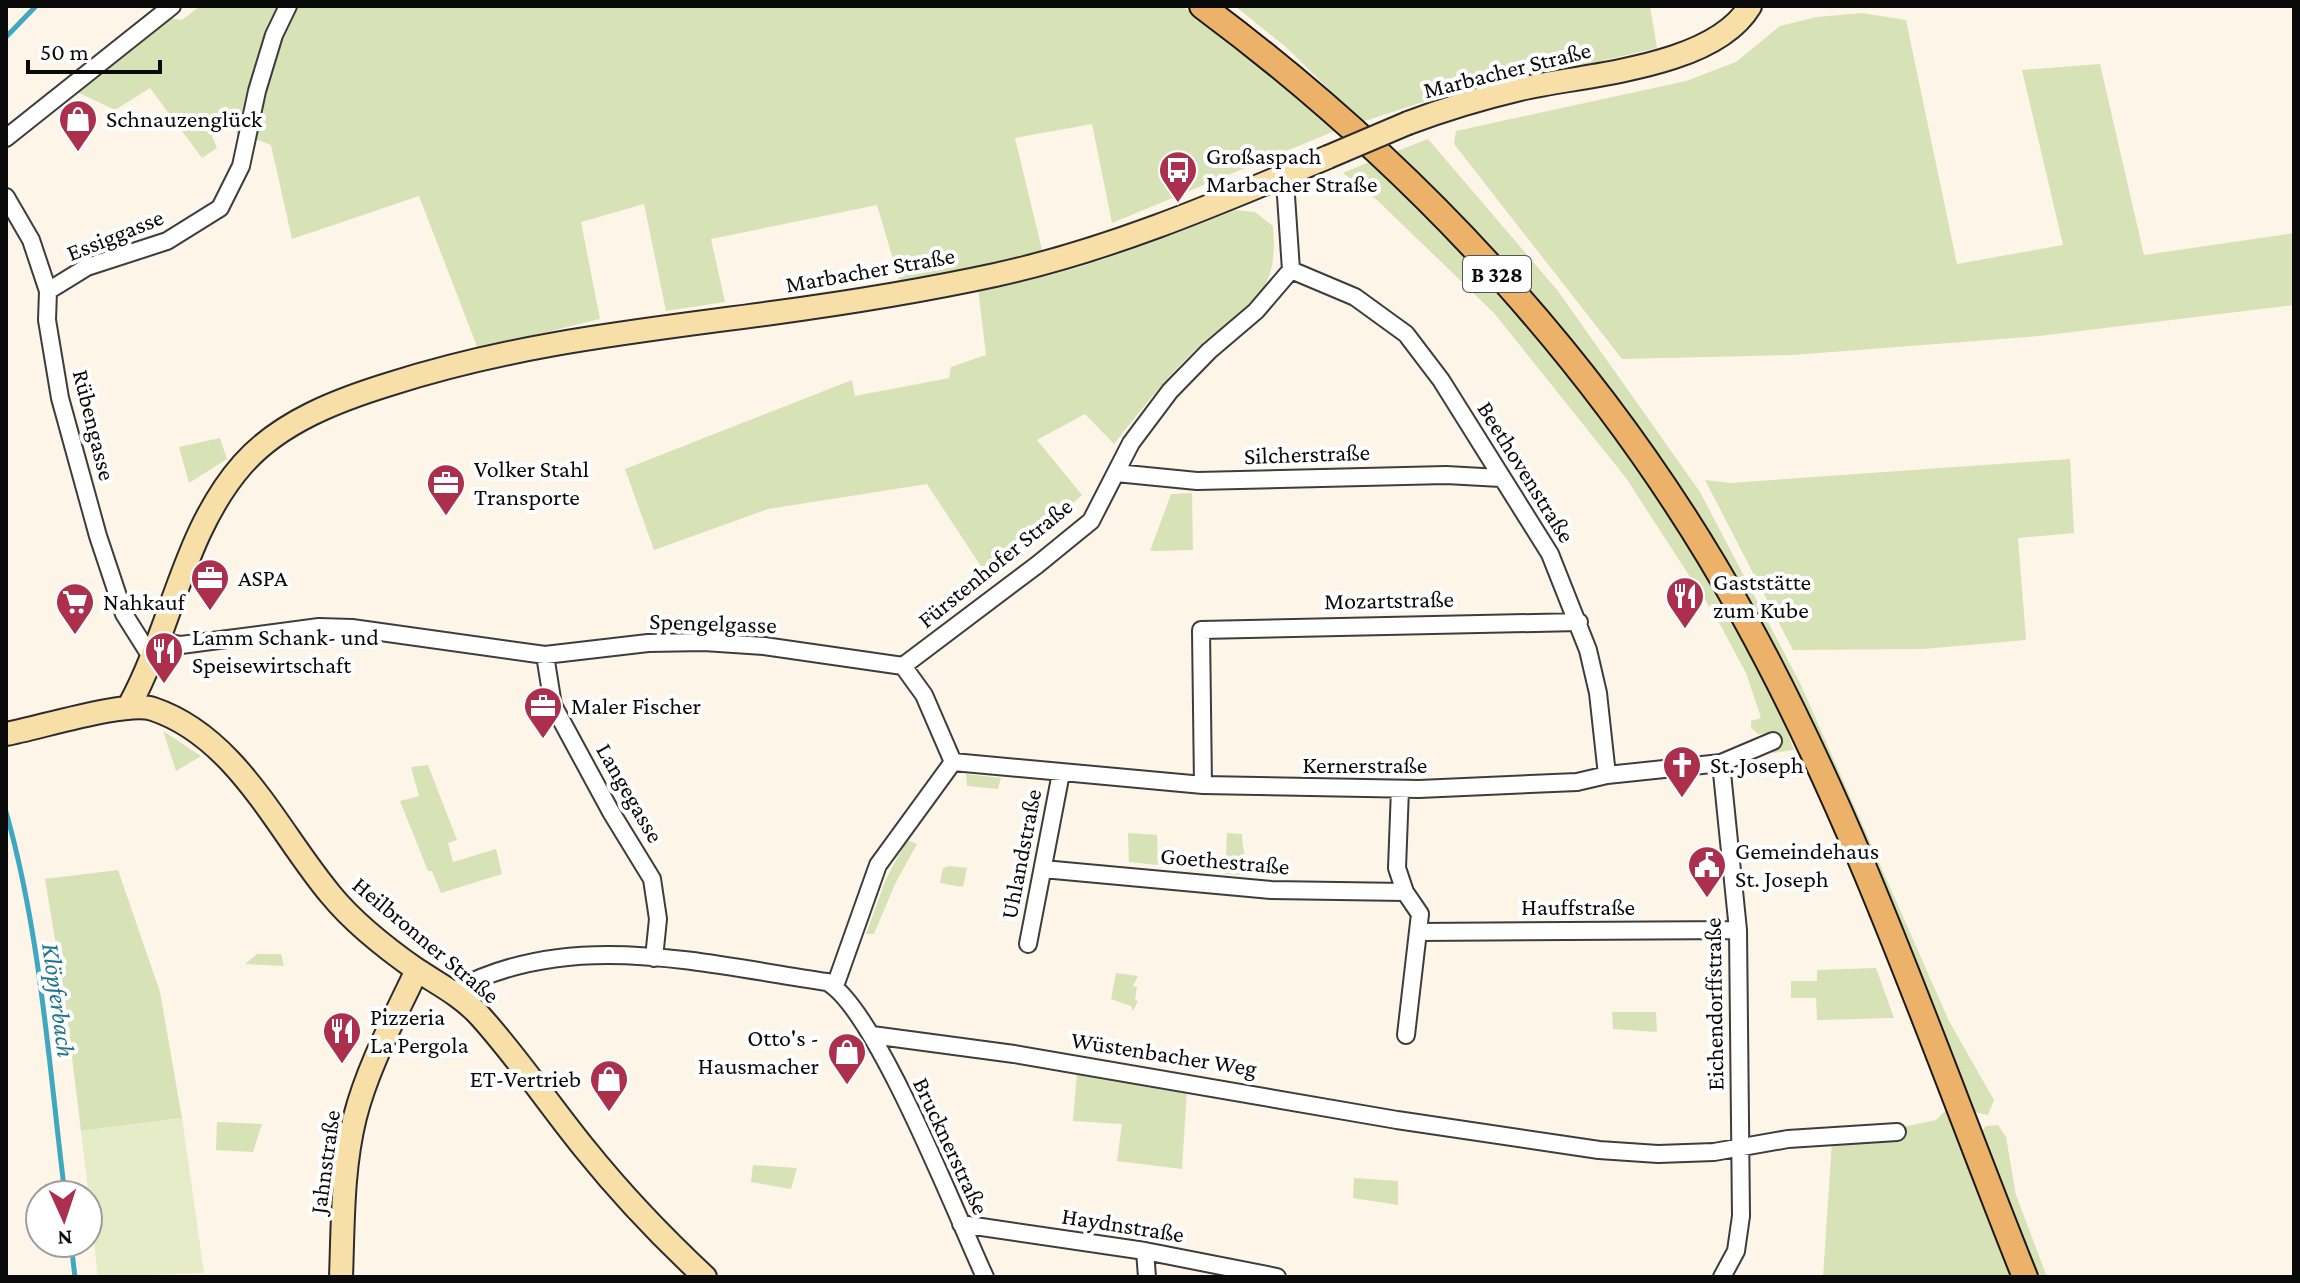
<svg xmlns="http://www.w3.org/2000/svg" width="2300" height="1283" font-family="'Crimson Pro',serif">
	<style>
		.green { fill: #d7e3b6 }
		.pitch { fill: #e6ecc7 }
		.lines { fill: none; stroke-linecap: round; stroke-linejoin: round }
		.stream { stroke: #3fa7c0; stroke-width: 5 }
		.street-casing { stroke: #3d3d3d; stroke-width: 20 }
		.secondary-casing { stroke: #2c2c2c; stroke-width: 26 }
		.primary-casing { stroke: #1b1b1b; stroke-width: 28 }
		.street { stroke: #fff; stroke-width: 16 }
		.secondary { stroke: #f8dfa8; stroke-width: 22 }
		.primary { stroke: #edb269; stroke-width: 24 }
		.secondary-bridge-casing { stroke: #2c2c2c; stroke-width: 26; stroke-linecap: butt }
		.secondary-bridge { stroke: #f8dfa8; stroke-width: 22 }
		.labels { text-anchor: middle; stroke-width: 8; stroke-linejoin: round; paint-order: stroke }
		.shield { fill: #fff; stroke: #545454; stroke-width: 2 }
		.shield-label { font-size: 22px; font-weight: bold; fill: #0a0a0a }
		.street-label { font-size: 24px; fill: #0a0a0a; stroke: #fff }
		.poi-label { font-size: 24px; fill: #0a0a0a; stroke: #fff; text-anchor: start }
		.water-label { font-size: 26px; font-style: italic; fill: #1f758f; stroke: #fff }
	</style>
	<rect width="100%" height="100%" fill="#fdf5e8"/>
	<path class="green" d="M200,6H284L240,139L232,125L212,136L217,148L202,158L150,88L115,110L75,91L170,18L182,20Z
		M295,6H1182L1234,44L1337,130L1112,223L1092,124L1015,138L1043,254L900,283L877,205L711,239L725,302L666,311L644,204L581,222L600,319L478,349L419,196L292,239L271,145L252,138L279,44Z
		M1235,6H1650L1657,48L1423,102L1362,122L1287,48Z
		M1862,13L1906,20L1957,264L2063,245L2022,70L2100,64L2144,255L2294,233V305L2039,336L1793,355L1622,359L1454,144L1456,131L1686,81L1736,62L1780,26L1817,17Z
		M1428,139L1558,291L1700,492L1801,685L1949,1021L1994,1100L1988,1115L1973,1112L1827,760L1538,302L1395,152Z
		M1374,160L1411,194L1575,378L1683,531L1771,689L1794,750L1773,753L1771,733L1758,734L1751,728V721L1761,718L1746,673L1716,617L1626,478L1494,313L1377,200L1343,173Z
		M1236,210L1255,212L1273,226C1274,242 1275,260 1269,276C1257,310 1219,326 1195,350C1165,379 1140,411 1114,444L1085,414L1037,440L1082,495L1039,534L986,574L927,484L768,509L654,550L625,469L852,380L855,396L949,378L951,367L986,355L978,288C1060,281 1158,240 1236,210Z
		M220,438L227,459L189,483L179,447Z
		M2070,459L2074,533L2018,538L2026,640L1923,649L1793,650L1705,480L1730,483Z
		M1192,493L1193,550L1150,551L1171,494Z
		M163,731L201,756L176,771Z
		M428,765L457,840L448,843L453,862L496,849L502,874L441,893L432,871H428L400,801L419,796L411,767Z
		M966,774L1001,778L998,789L967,786Z
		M1128,833L1157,835L1158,865L1129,862Z
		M1227,833L1242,834C1242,849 1247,859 1246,875L1225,874Z
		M907,840L917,844L895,884L874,934H866L886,879Z
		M949,866L967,868L963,887L940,883L943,868Z
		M118,870L160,992L182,1118L81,1131L65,1000L45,879Z
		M257,954H281L284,966L245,964Z
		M1876,968L1894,1018L1817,1020L1816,998H1791V981H1817V970Z
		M1116,973L1138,976L1133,986L1137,987L1135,1000L1138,1001L1133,1011L1131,1006L1111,999Z
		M1612,1012H1656L1657,1032L1613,1029Z
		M1077,1073L1187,1090L1182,1169L1117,1161L1122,1124L1073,1121Z
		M1948,1108L2016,1277H1823L1832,1142L1936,1120Z
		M217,1122L262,1124L253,1152L216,1150Z
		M1998,1125L2006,1137L2016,1195L2047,1277H2036L1979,1134L1986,1126Z
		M753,1165L797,1168L791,1189L751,1182Z
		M1354,1178L1398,1181V1205L1353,1198Z"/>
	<path class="pitch" d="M182,1118L204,1273L98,1277L81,1131Z"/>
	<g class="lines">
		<path class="stream" d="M6,37L36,6
			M6,812C41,935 49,1068 65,1195
			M71,1243L75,1277"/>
		<g class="street-casing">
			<path id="street" d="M6,138L172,6
				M6,197L31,240L48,291L47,320L60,398L98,536L124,614L153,660
				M1291,270L1355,297L1406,334L1441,380L1550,554L1588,650L1598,693L1607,775
				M48,291L87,267L167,241L220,208L241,166L257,91L274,35L288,6
				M1116,473L1197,481L1446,475L1501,478
				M160,641L181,645L319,627L352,628L545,655L648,643L704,642L764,646L903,666L924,695L953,762L878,865L835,986
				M545,655L553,705L611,812L652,879L658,919L654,958
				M903,666L1037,565L1091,521L1131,443L1170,391L1209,351L1256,311L1291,270L1286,196L1281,177
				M953,762L1203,785L1419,789L1577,782L1607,775L1721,763L1773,741
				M1721,763L1738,930L1741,1216L1736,1251L1722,1277
				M1203,785L1201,630L1579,622
				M1400,789L1397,868L1405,892L1420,914L1406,1035
				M1043,869L1271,890L1405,892
				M1418,932L1738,930
				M1028,944L1061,773
				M453,991C570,927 702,964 827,982C876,1009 957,1217 985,1277
				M872,1035L1014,1054L1397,1120L1599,1150L1658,1154L1714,1152L1788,1139L1897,1132
				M961,1224L1145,1251L1277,1277
				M1145,1251L1147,1277"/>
		</g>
		<g class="secondary-casing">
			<path id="secondary" d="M1408,123C1445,109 1482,98 1520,89C1586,74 1713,68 1750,6
				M129,706C172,628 183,532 243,464C280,422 338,400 390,384C518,343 640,331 772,313C846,303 921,291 995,275C1110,250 1219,203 1328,157
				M6,734C39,728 127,700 153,709C237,737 278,832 331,895C354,923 387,949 417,970C440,985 462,996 480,1016C518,1058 550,1106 585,1149C622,1195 662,1237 705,1277
				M341,1277C343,1224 342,1169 355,1117C368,1066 395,1017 417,970"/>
		</g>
		<g class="primary-casing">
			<path id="primary" d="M1202,6C1421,169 1611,376 1743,615C1859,824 1936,1055 2025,1277"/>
		</g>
		<use href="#street" class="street"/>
		<use href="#secondary" class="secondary"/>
		<use href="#primary" class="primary"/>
		<g class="secondary-bridge-casing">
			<path id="secondary-bridge" d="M1328,157L1408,123"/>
		</g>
		<use href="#secondary-bridge" class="secondary-bridge"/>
	</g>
	<defs>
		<g id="shop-pin" transform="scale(2)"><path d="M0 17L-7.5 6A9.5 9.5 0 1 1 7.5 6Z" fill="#ac2f4e" stroke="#fff"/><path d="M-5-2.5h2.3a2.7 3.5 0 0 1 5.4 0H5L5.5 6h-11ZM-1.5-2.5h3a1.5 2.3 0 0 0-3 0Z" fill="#fff"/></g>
		<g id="bus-pin" transform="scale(2)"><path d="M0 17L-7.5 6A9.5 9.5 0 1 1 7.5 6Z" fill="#ac2f4e" stroke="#fff"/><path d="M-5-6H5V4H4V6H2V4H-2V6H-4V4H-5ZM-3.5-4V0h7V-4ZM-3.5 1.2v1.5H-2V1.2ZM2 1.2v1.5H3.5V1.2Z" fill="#fff"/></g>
		<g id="office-pin" transform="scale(2)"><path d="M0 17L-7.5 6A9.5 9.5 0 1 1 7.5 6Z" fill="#ac2f4e" stroke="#fff"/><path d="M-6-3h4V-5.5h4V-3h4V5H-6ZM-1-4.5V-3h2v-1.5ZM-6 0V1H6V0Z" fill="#fff"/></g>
		<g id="restaurant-pin" transform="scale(2)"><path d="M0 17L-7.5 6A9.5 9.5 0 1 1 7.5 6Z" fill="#ac2f4e" stroke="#fff"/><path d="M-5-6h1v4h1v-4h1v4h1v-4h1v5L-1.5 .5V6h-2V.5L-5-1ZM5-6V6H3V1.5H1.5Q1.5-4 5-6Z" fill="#fff"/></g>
		<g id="supermarket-pin" transform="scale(2)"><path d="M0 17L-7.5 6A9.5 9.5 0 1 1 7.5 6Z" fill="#ac2f4e" stroke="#fff"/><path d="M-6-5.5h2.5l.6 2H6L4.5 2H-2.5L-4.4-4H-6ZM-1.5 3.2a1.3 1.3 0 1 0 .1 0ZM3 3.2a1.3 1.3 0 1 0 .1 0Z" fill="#fff"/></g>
		<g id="church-pin" transform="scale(2)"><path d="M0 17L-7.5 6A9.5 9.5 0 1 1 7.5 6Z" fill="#ac2f4e" stroke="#fff"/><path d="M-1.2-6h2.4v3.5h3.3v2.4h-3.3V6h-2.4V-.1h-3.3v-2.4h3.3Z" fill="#fff"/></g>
		<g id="civic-pin" transform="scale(2)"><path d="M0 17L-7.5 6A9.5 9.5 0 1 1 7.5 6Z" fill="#ac2f4e" stroke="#fff"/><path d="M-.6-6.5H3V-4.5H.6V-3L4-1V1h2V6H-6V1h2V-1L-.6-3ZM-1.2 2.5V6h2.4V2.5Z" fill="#fff"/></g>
	</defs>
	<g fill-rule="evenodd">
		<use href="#shop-pin" x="78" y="119"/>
		<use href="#bus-pin" x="1178" y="170"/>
		<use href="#office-pin" x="446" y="483"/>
		<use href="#office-pin" x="210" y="578"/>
		<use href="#restaurant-pin" x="1685" y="596"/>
		<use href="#supermarket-pin" x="75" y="602"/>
		<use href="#restaurant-pin" x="164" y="651"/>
		<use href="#office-pin" x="543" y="706"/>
		<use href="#church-pin" x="1682" y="765"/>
		<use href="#civic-pin" x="1707" y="865"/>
		<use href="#restaurant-pin" x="342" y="1031"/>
		<use href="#shop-pin" x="847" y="1052"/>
		<use href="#shop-pin" x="609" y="1079"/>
	</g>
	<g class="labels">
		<rect class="shield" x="1463" y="256" width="68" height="36" rx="6"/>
		<g class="shield-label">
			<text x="1497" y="282">B 328</text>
		</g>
		<g class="street-label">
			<text transform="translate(1507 70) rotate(-14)" y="8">Marbacher Straße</text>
			<text transform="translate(115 235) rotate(-22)" y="8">Essiggasse</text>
			<text transform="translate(870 270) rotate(-10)" y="8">Marbacher Straße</text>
			<text transform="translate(94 425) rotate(76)" y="8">Rübengasse</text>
			<text transform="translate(1307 454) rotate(-2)" y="8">Silcherstraße</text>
			<text transform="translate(1526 472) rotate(58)" y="8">Beethovenstraße</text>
			<text transform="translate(995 563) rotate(-39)" y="8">Fürstenhofer Straße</text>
			<text transform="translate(1389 600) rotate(-1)" y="8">Mozartstraße</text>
			<text transform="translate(713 623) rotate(2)" y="8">Spengelgasse</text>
			<text x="1365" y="773">Kernerstraße</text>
			<text transform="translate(630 793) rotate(60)" y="8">Langegasse</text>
			<text transform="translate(1021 854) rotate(-79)" y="8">Uhlandstraße</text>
			<text transform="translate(1225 861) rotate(5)" y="8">Goethestraße</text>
			<text x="1578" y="915">Hauffstraße</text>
			<text transform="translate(426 940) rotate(40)" y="8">Heilbronner Straße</text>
			<text transform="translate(1714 1004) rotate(-91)" y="8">Eichendorffstraße</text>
			<text transform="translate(1164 1054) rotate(9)" y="8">Wüstenbacher Weg</text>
			<text transform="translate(951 1146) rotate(65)" y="8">Brucknerstraße</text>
			<text transform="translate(325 1162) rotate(-82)" y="8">Jahnstraße</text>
			<text transform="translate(1123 1225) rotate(9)" y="8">Haydnstraße</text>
		</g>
		<g class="poi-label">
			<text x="106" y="127">Schnauzenglück</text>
			<text x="1206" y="164">Großaspach<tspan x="1206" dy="28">Marbacher Straße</tspan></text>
			<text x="474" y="477">Volker Stahl<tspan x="474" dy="28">Transporte</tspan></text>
			<text x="238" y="586">ASPA</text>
			<text x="1713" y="590">Gaststätte<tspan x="1713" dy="28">zum Kube</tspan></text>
			<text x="103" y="610">Nahkauf</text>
			<text x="192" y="645">Lamm Schank- und<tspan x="192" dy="28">Speisewirtschaft</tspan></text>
			<text x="571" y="714">Maler Fischer</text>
			<text x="1710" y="773">St. Joseph</text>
			<text x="1735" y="859">Gemeindehaus<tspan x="1735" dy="28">St. Joseph</tspan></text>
			<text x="370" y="1025">Pizzeria<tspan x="370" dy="28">La Pergola</tspan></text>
			<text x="819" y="1046" text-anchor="end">Otto's -<tspan x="819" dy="28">Hausmacher</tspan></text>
			<text x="581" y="1087" text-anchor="end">ET-Vertrieb</text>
		</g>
		<g class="water-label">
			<text transform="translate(59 1000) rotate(82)" y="9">Klöpferbach</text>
		</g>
	</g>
	<rect width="2300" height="1283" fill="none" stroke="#0a0a0a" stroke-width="16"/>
	<g transform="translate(64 1219) rotate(177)"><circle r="38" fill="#ffffff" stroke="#9d9d9d" stroke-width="2"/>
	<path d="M0-6L14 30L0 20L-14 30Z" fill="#ac2f4e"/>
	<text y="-12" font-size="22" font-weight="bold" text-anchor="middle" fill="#0a0a0a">N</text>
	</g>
	<path d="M28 60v12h132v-12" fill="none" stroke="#0a0a0a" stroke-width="4"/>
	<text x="40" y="60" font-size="24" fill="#0a0a0a" stroke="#ffffff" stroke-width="6" paint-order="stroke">50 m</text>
</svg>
